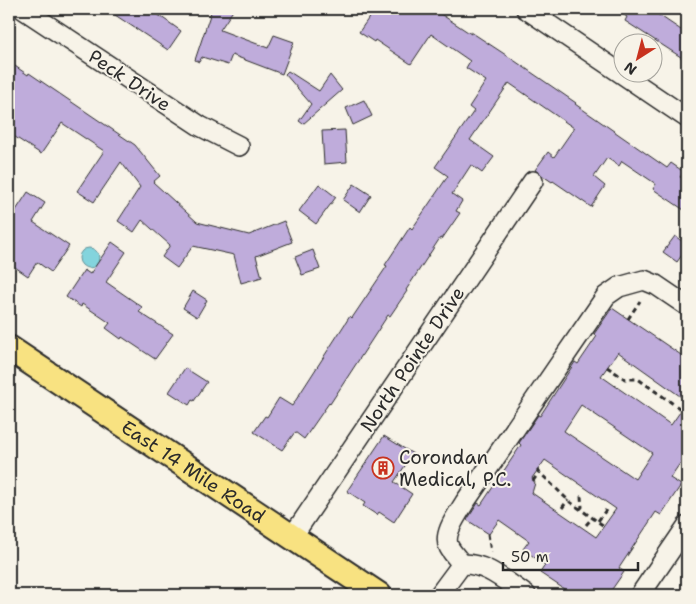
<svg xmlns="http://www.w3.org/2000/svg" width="696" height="604" font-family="'Shantell Sans',sans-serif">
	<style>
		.water { fill: #83d4dd; stroke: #609096 }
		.building { fill: #bfacdb; stroke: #2b2b2b; fill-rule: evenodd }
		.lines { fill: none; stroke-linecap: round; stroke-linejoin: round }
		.minor-casing { stroke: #2b2b2b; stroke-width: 22 }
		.major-casing { stroke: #2b2b2b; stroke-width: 28 }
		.path { stroke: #2b2b2b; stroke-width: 3; stroke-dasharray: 5 4; stroke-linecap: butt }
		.minor { stroke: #f7f3e8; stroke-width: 19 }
		.major { stroke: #f8e281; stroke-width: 24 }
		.labels { text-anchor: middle; stroke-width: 4; stroke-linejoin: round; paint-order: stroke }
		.street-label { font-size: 19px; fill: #2b2b2b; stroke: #f7f3e8 }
		.poi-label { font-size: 19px; fill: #2b2b2b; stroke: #f7f3e8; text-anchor: start }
	</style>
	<rect width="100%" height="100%" fill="#f7f3e8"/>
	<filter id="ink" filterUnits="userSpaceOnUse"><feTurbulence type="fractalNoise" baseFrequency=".02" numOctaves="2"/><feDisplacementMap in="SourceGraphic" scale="10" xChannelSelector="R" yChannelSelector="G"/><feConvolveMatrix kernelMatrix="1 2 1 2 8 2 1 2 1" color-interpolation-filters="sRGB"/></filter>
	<g filter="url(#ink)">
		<path class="water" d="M79 258a10 10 0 1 1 20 0a10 10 0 1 1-20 0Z"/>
		<path class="building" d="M106,9H150L181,31L168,50Z
			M212,9H234L220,30L268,48L274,35L294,42L282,74L232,55L228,65L202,57L199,62L195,60Z
			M375,9H433L471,34V32L512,59L576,103L575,104L667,168L671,163L684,172L680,177L687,182V212L653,189L656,184L622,161L619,166L607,158L594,177L605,186L591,207L553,181L552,182L543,176L535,170L548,152L554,157L574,128L509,83L470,140L494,157L482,173L471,165L452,194L462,201L456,211L460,213L442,239L440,238L406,290L407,291L390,316L388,315L330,404L329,403L304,439L295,432L282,450L254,432L265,416L267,417L279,398L292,406L350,316L352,318L387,266L385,265L410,227L412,229L448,176L435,167L474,111L469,107L486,81L466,68L470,61L431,34L411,64L375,40L374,42L359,32Z
			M615,9H650L687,34V61L625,21L627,17Z
			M9,62L28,75L29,73L135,145L160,176L153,182L197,222L249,235L284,221L292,242L256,256L262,277L241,283L234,255L193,246L177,268L162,257L170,245L142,220L134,232L118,221L140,187L121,162L94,202L77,191L104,151L62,123L41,154L9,133Z
			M288,71L319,91L330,75L342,90L303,124L299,121L311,104L285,74Z
			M364,100L372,116L353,125L346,108Z
			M345,130L347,162L324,164L322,131Z
			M319,184L336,197L316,224L299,211Z
			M354,184L371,195L360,212L343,200Z
			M28,192L45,203L33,222L69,246L51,272L37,262L28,276L9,263V221Z
			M675,236L687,245V248L677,262L663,252Z
			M112,242L126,252L106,282L142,307L139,312L173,334L155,359L122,337L121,339L106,328L110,323L82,304L81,307L66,297L84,270L90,274Z
			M313,250L320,269L302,275L295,257Z
			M193,291L207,300L197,317L183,308Z
			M612,308L687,359V401L618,352L601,376L671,425L687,402V453L670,478L681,485L661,515L656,512L619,568L624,572L608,595H573L540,573L545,565L523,549L529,541L499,520L489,534L467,520L478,503L481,505L521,445L519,443L538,415L540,416L575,362L578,364L597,336L594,334ZM581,405L652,453L635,479L564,431ZM545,460L616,509L596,537L532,493L535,483L532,478Z
			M185,368L207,382L194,401L192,400L189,405L169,392Z
			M384,436L413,454L394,482L412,494L394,522L379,512L377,515L363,506L365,503L347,491Z"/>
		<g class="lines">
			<g class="minor-casing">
				<path id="minor" d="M23,9L200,126L239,146
					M526,9L687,118
					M292,537L533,181
					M439,595L462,564
					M526,595C506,582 487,563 462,564C458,559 452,553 449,547C442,534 458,514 465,502L606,296L619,287L644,280L656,285L687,306
					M640,595L687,526"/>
			</g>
			<g class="major-casing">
				<g id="major">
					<path id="s1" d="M9,348L379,595"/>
				</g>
			</g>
			<path class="path" d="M628,319L640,301
				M607,367L625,379H638L682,410
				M686,455H687
				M537,470L570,502L604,526
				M533,481L539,472
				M562,508L568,500
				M580,509L582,507L581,497L583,494
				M598,521L606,510
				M586,525L592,518
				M488,534L491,552"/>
			<use href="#minor" class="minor"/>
			<use href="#major" class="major"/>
		</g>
	</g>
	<defs>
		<g id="building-ring" transform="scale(1.125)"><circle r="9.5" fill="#f7f3e8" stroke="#c8321e" stroke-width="1.5"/><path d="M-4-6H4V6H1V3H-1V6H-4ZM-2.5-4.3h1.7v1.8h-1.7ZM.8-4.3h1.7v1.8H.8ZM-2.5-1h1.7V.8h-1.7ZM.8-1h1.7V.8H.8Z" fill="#c8321e"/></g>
	</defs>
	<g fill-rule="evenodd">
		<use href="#building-ring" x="383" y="468"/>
	</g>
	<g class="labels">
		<g class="street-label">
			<text transform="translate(130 80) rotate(34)" y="7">Peck Drive</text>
			<text transform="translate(412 359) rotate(-56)" y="7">North Pointe Drive</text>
			<text dy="7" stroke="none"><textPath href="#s1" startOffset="222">East 14 Mile Road</textPath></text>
		</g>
		<g class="poi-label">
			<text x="399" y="464">Corondan<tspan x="399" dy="22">Medical, P.C.</tspan></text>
		</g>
	</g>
	<rect width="696" height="604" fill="none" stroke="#f7f3e8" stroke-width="30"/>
	<rect x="15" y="15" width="666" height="574" fill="none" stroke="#2b2b2b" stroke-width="2" filter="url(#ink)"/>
	<g transform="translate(638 58) rotate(216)"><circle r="24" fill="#f7f3e8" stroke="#a5a39c"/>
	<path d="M0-4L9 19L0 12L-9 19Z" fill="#c8321e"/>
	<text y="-8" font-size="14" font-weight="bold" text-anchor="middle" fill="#2b2b2b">N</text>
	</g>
	<path d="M503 562v8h135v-8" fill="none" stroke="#2b2b2b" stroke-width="2.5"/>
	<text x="511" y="562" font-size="15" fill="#2b2b2b" stroke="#f7f3e8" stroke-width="4" paint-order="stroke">50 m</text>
</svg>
